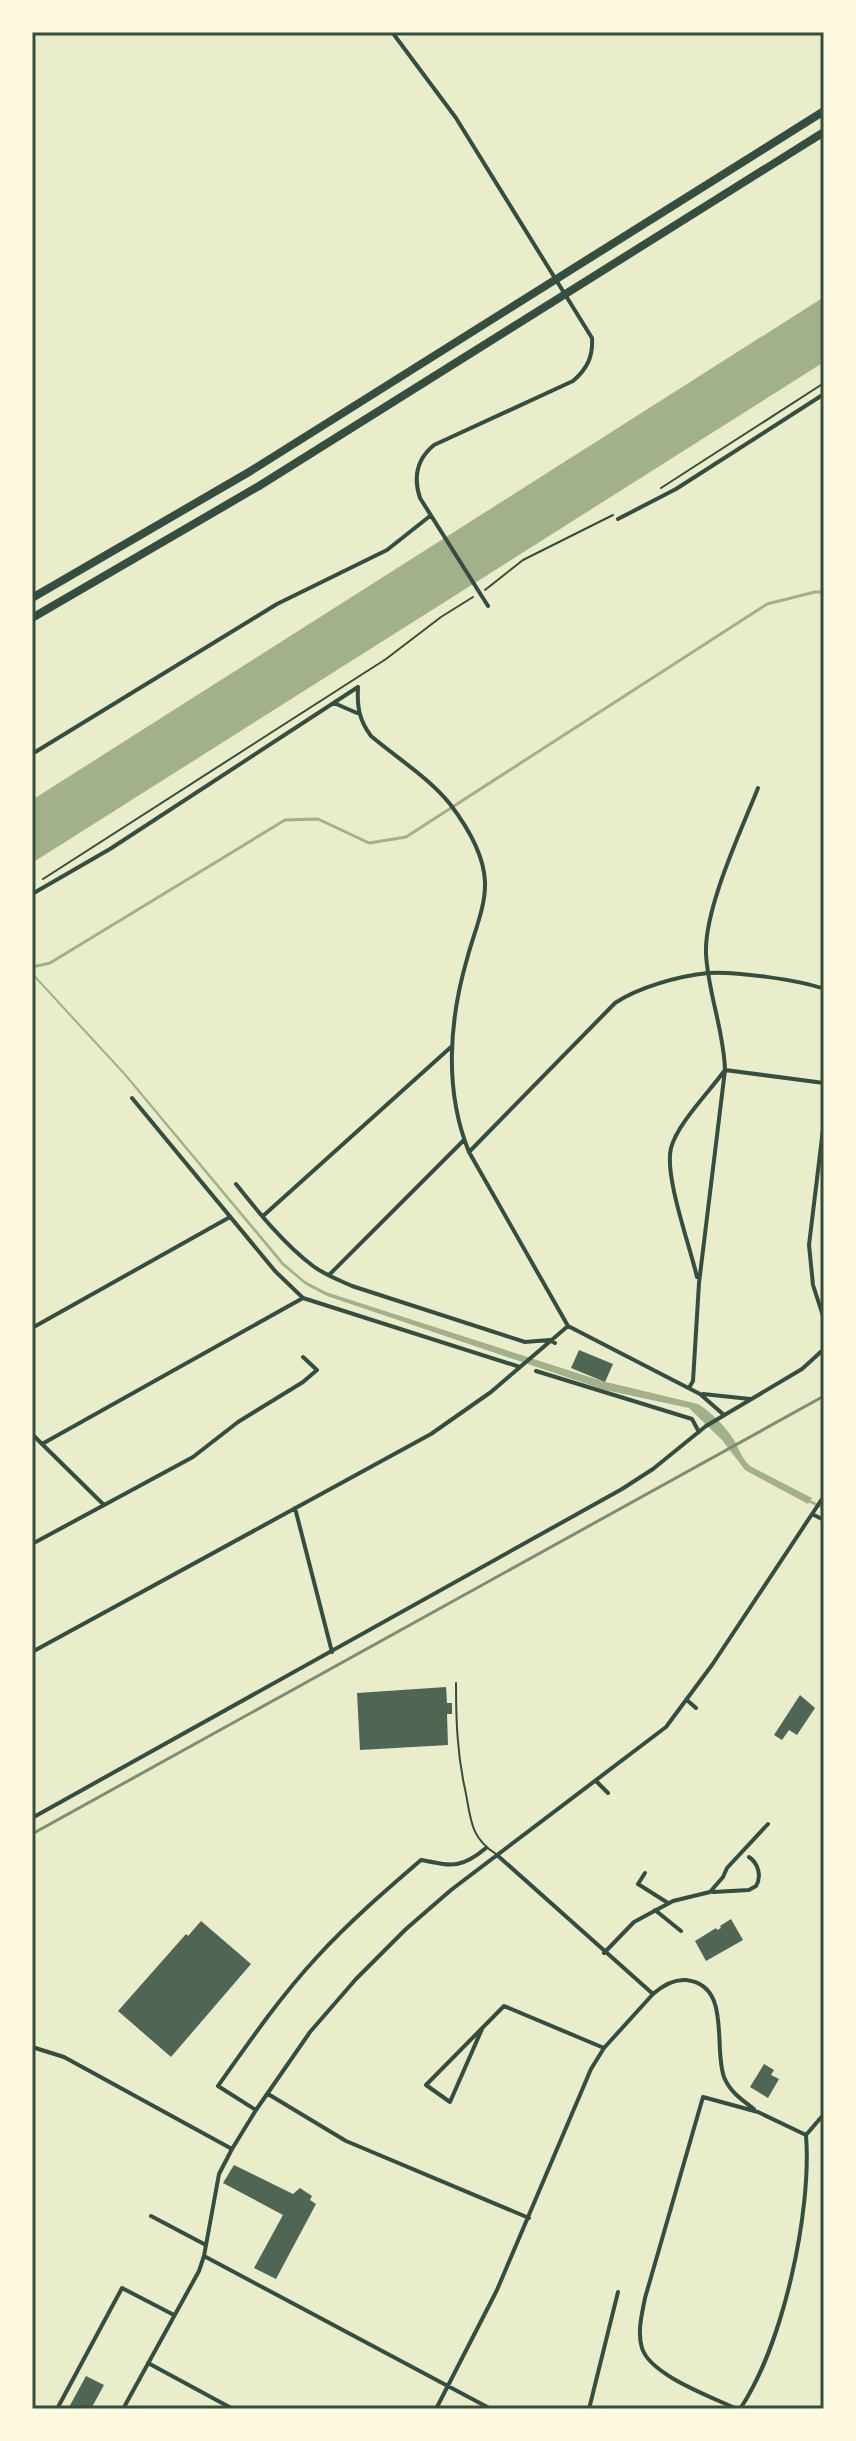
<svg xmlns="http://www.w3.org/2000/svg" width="856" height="2441" font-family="'IBM Plex Sans',sans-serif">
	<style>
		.water { fill: #a3b18a }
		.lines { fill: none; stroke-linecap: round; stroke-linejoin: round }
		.stream { stroke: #a3b18a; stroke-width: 3 }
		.building { fill: #4f6655 }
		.path { stroke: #344e41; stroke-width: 2 }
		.service { stroke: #344e41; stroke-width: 2 }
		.minor { stroke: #344e41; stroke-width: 4 }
		.motorway { stroke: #344e41; stroke-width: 8 }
		.rail { stroke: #7c8e77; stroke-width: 3 }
		.neatline { fill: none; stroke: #344e41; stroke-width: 3 }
	</style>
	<rect width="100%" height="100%" fill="#e9edc9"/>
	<path class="water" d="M824,297V362L32,863V800Z
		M32,972L126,1074L284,1263L305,1281L326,1292L602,1381L698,1404C711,1412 724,1425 732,1437C739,1447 741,1458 750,1466L812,1498L808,1504L745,1470L722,1440L689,1408L605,1390L327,1296L306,1285L282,1265L124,1075L32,975Z"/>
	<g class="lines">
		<path class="stream" d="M32,967L50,963L285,820L318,819L369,843L406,837L767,604L815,592H824
			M809,1501L824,1508"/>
	</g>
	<path class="building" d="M579,1350L613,1364L605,1382L571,1368Z
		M446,1687L447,1703H452V1714H447L448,1745L360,1750L357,1693Z
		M800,1695L815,1708L797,1735L789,1730L782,1740L774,1735Z
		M731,1919L743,1940L706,1961L695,1941L716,1928L717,1930L721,1928L720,1926Z
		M201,1921L251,1964L171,2057L118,2011L186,1934L188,1936Z
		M764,2064L774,2070L771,2075L779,2079L768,2098L750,2087Z
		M234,2165L293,2194L300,2188L312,2196L310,2200L316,2204L276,2279L254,2268L283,2215L223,2183Z
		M86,2376L104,2385L91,2409H68Z"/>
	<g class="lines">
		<path class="path" d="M661,488L824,383
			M485,590L523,560L613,515
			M43,879L386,659L441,617L473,597"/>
		<path class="service" d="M456,1683C456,1719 457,1753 465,1789C471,1817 469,1837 496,1854"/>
		<path class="minor" d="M392,32L456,118L592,338C593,356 588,368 573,381L434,445C417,459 413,477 420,498L488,606
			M618,519L676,489L824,394
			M358,687C357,707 359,720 371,736C397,758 429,778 450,804C466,825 484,854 485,882C486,907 473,935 467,959C449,1021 444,1091 469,1152L568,1326L700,1394L724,1415
			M334,703L357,713
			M32,754L277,604L387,550L430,516
			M32,894L110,849L358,687
			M132,1098L275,1271L303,1298L520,1367
			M824,1121L809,1245L813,1285L824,1319
			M469,1152L615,1003C639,987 679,976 708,973C734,971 800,980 824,989
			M236,1184C259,1213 284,1244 313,1266C325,1275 339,1280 352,1286L525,1342L550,1340L555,1343
			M263,1216L451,1047
			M329,1275L464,1140
			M697,1277C690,1246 664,1176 671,1148C677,1124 710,1091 725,1070L824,1083
			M32,1328L230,1217
			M536,1371L692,1419L699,1432
			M689,1388L693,1381L699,1283L725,1070C724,1031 708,993 706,954C704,909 741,831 758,788
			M703,1394L750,1399
			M32,1434L42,1444
			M104,1505L42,1444L303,1298
			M295,1508L332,1652
			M814,1515L824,1520
			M32,1544L193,1457L238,1422L303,1382L317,1370L303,1357
			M32,1652L431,1434L491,1392L568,1326
			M688,1701L696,1708
			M597,1782L608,1793
			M32,1818L622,1489L653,1469L706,1426L802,1369L824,1349
			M497,1855L653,1994C662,1986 673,1979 686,1980C732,1985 713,2047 724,2077C730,2092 742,2100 754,2109
			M645,1873L638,1884L668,1903
			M713,1892L749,1890L756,1886C762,1876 758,1863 749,1857
			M655,1910L681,1931
			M604,1953L634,1922L673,1901L710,1892L723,1877L727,1868L768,1824
			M482,2029L450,2102L426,2085L504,2006L604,2048
			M32,2047L64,2057L232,2149L256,2110L310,2032L356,1979L406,1929L451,1890L666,1727L712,1665L824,1496
			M268,2094L346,2141L529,2218
			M256,2110L218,2086C249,2042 280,1997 317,1957C349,1922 385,1891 421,1860C452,1866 461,1869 486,1848
			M806,2135L824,2114
			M151,2216L204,2244
			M204,2256L491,2409
			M148,2363L233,2409
			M57,2409L122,2288L174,2315
			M123,2409L199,2271L204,2256L219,2174L232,2149
			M436,2409L497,2290L591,2069L604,2048L653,1994
			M589,2409L618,2292
			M737,2409C712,2397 650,2375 642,2348C637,2332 642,2314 645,2298L703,2097L758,2112L806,2135
			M740,2409C783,2345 812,2212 806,2135"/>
		<path class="motorway" d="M32,598L249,472L824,111
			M32,618L259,486L824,132"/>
		<path class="rail" d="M32,1834L824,1396"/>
	</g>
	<rect width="856" height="2441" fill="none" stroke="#fefae0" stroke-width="68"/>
	<rect x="34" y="34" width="788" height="2373" class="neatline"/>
</svg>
